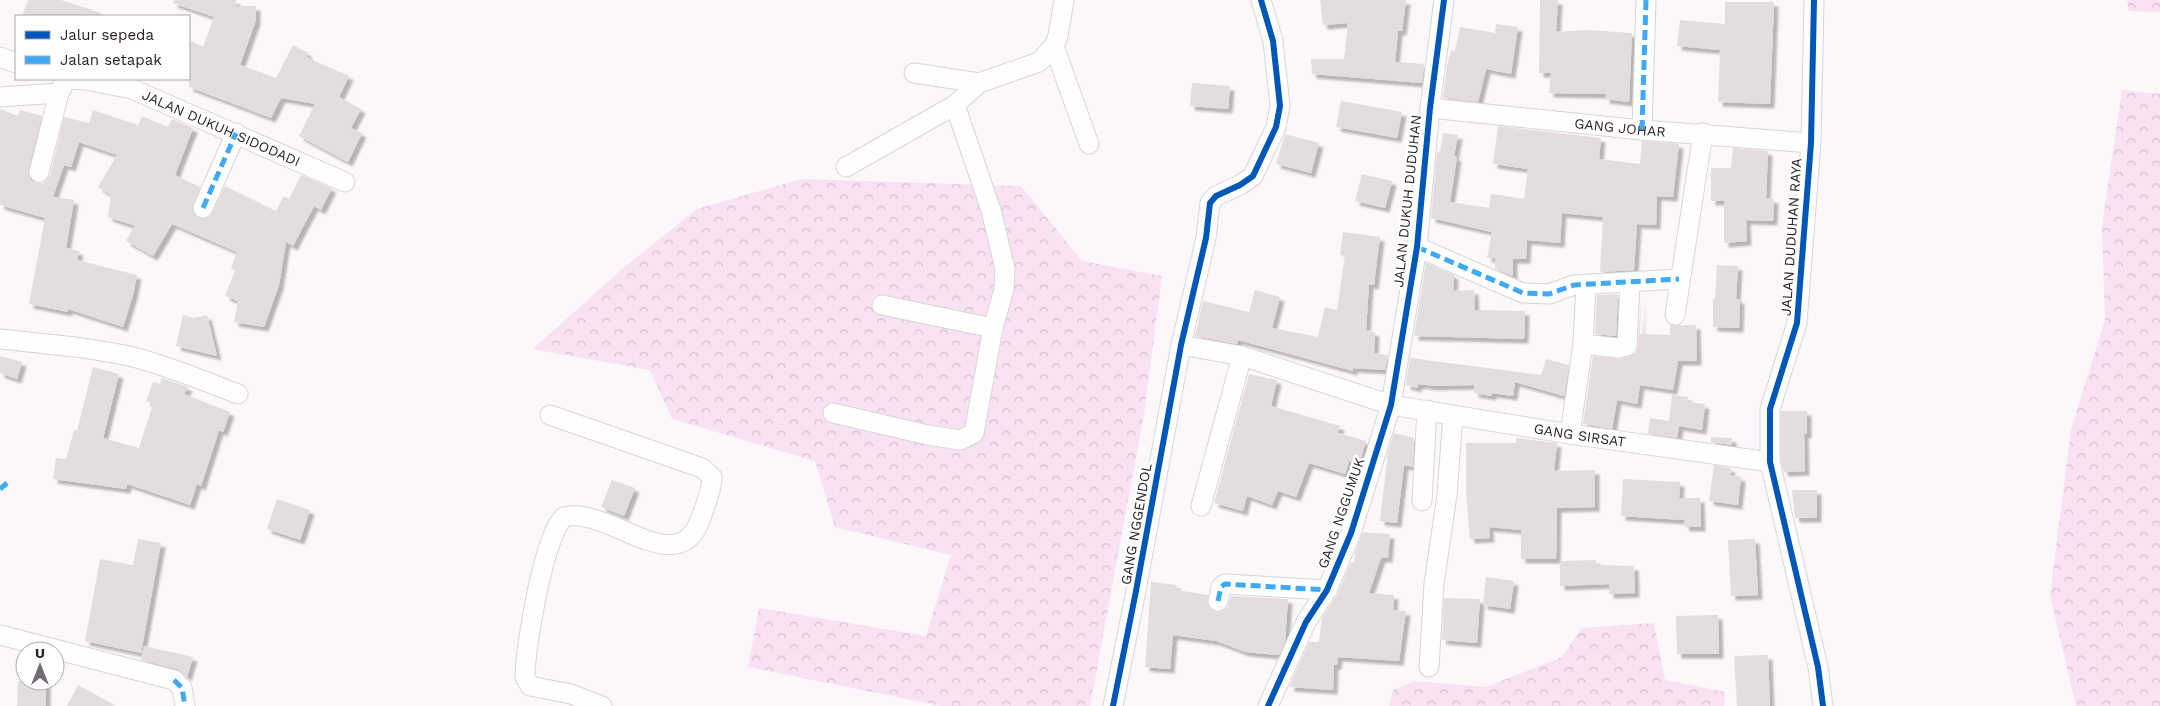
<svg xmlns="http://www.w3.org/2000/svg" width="2160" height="706" font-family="'Work Sans',sans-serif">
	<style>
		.forest { fill: url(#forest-crowns) }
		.building { fill: #e3dde2; filter: url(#shadow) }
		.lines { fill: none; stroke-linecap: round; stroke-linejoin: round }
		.street-casing { stroke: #dad4d9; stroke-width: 21 }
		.street { stroke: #fefefe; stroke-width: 19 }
		.quiet { stroke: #3fa9f5; stroke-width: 5; stroke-dasharray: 10 5; stroke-linecap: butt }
		.cycleway-casing { stroke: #fff; stroke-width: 9 }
		.cycleway { stroke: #0057b8; stroke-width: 6 }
		.labels { text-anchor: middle; stroke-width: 5; stroke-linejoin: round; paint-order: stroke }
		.street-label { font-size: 14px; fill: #292228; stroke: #fff }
	</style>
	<defs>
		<pattern id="forest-crowns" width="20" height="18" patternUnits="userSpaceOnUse" patternTransform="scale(1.25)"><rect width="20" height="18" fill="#f8e2f4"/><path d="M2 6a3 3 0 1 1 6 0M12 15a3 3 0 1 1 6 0" fill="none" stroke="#d5c2d1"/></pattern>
		<filter id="shadow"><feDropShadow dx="4.5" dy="4.5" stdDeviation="1" flood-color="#0004"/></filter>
	</defs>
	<rect width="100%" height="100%" fill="#fbf7fa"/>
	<path class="forest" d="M2127,0H2160V12L2129,11Z
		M2122,90L2160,94V706H2076L2050,595L2071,430L2105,320L2102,226Z
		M802,179L1021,186L1082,261L1162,276L1144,414L1090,706H941L748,667L759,608L926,636L951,555L835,527L815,461L672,419L650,370L533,349L621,270L697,209Z
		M1654,623L1665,680L1725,692L1724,706H1389L1393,690L1415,681L1486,687L1562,657L1582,628Z"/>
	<path class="building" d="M28,0H61L101,13V16H22Z
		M174,0H236V6H256V20L240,65L276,78L293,45L308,53L306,57L349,76L339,97L361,109L351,128L362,133L348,162L299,136L315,104L281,98L271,118L189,87V40L203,47L214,17L173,3Z
		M1320,0H1406L1402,31H1398L1395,62L1424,64L1422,83L1312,74L1311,59H1344L1348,23L1323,25Z
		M1540,0H1558L1556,32L1586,30L1632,33L1629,102L1605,99L1606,94L1549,93L1551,73H1539Z
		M1725,2H1774L1770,104L1718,102L1720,50L1677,46L1680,20L1725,24Z
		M1496,24L1518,27L1511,74L1486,69L1478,102L1443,98L1447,66L1451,50L1455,51L1460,27L1495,33Z
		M1192,83L1230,86L1228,109L1190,106Z
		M1341,101L1402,112L1397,138L1336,127Z
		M0,109L18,116L20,110L42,116L28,170L31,180L37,183H43L50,175L64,117L89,123L93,110L138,125L142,116L168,127L172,119L193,128L175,175L200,187L192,209L199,218L210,217L225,186L276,211L284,196L289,199L301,175L332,188L321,210L314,206L293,246L286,242L279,285L264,327L234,322L238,301L225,296L235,270L231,268L237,252L172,224L153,256L126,241L135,226L108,217L111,195L98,187L117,155L79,142L71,167L64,165L53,197L74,200L66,248L79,251L77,260L137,275L133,295L123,327L68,309V312L29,304L45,218L0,205Z
		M1498,126L1601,138L1599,159L1640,164L1642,141L1679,144L1673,197L1657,196L1656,225L1637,224L1634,270L1600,272L1603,217L1562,213L1560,243L1527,240L1526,259H1513V276L1495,269V258H1487L1492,232L1431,218L1437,152L1440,153L1443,133L1458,135L1454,156L1457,157L1450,202L1489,208L1491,194L1524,199L1528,169L1493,164Z
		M1285,134L1319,143L1311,173L1276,164Z
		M1733,148L1768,151L1766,198L1774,199L1773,221L1746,220L1747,241L1724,243V201H1711V168H1731Z
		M1362,174L1392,181L1385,208L1355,201Z
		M1343,232L1380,237L1374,285L1369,284L1366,330L1375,332L1374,353L1388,355L1385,370L1353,368V371L1238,340L1237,344L1195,336L1203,301L1249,312L1255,290L1280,297L1272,328L1318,337L1325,307L1337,310L1345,256L1340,255Z
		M1426,263L1454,275L1453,291L1474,290L1475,310L1525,311L1524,339L1414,336Z
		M1717,265L1738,266L1736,299H1740L1739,328L1713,327V299H1715Z
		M1618,294L1616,336L1595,334L1597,295Z
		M1641,297L1640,334L1670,335V325H1696L1697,361H1678L1673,390L1640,385L1637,404L1617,400L1612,429L1583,424L1593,356L1620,359L1636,353L1638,347Z
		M183,315L194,318L207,315L217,356L176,346Z
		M0,356L22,362L17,379L0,373Z
		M1410,358L1541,375L1546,359L1569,365L1564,396L1515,382L1513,396L1492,393V396L1474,393V385L1434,386L1418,384L1417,388L1406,385Z
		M93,367L119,374L103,438L139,448L153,404L146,401L153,382L160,384L162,378L188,387L184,394L230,412L223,432L219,430L201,486L197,484L190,505L127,484L126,489L53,479L56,458L66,459L74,430L77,431Z
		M1249,374L1277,380L1271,406L1340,426L1338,433L1366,441L1359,464L1349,461L1345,474L1309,463L1296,497L1278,491L1272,505L1247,496L1243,511L1214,503Z
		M1672,395L1688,397L1687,402L1705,404L1702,430L1679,426L1677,438L1648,434L1650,418L1669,421Z
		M1781,411H1807V434H1804L1805,471L1784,472L1781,461Z
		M1394,433L1414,438L1413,467L1404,465L1397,523L1380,521L1388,452Z
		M1711,437L1732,438V445L1711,442Z
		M1516,438L1557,443L1554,471L1595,470V507L1557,508L1556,559H1521V530L1489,527L1490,538L1470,539L1466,492V443H1516Z
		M1714,465L1731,468L1730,475L1741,477L1738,505L1709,501Z
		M1623,479L1680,482L1679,498H1700L1701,527H1685L1684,520L1621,516Z
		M612,480L635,488L624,516L601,507Z
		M1792,490H1817V518H1795Z
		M277,499L310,510L300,540L267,529Z
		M1363,532L1390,534L1388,558H1381L1369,593L1394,595L1393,610L1406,611L1399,661L1338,657L1337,665H1334L1333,690L1289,687L1309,642H1319L1322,618L1337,595L1351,562L1354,563L1355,552Z
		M138,539L161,543L141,653L85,641L100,559L133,565Z
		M1755,539L1758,595L1731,596L1728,540Z
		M1596,560V565L1634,566L1635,593L1609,594V584L1560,586V561Z
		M1486,577L1514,581L1510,609L1483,605Z
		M1151,582L1177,585L1176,590L1208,595V605L1216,612L1227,608L1231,596L1288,599L1285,642L1279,655L1245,652L1216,641L1173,635L1170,669L1145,667Z
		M1444,598L1480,599L1477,643L1442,640Z
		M1718,615L1719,654H1677L1676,616Z
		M144,646L193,657L187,677L177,669L141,660Z
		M1768,655L1770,706H1737L1734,656Z
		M18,681H46V706H17Z
		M78,685L116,706H67Z"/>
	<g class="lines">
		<g class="street-casing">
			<g id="street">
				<path d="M1814,0L1811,143L1797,323L1770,409V462L1818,667L1823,706"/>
				<path d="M1054,46L1089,144"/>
				<path d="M0,57L16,63"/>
				<path d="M914,73L979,83"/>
				<path id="s1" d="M0,97L59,93L66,79L86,80L132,89L345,182"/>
				<path id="s2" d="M1430,108L1642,130L1811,143"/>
				<path d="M1642,130L1646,0"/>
				<path d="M846,167L955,105"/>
				<path d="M39,172L59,93"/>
				<path d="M203,208L236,133"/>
				<path d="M1417,247L1523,293L1549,294L1574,285L1679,279"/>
				<path d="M882,305L993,328"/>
				<path d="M1675,315L1703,133"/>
				<path d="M0,339C45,344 89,347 133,357C169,366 204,381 238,394"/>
				<path d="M1583,344L1586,285"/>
				<path id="s3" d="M1181,345L1242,356L1391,405L1570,434L1770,462"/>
				<path d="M833,413L928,435L960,440L974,433L993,328L1004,289L1005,269L991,210L955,105L979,83L1039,62L1054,46L1058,36L1064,0"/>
				<path d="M550,415L702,468L712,477C712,491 705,505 701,518C678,584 608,505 564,517C544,534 525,648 525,677L530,686L571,694L602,706"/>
				<path d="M1570,434L1583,344L1618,348L1627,346L1630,283"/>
				<path d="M1422,501L1427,410"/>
				<path d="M1201,506L1242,356"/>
				<path d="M1218,601L1221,587L1225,584L1327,590"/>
				<path d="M0,635L174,680L182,688L185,706"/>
				<path d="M1429,667L1434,584L1447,495L1453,415"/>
				<path d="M1113,706L1136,591L1181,345L1206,238L1210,203L1216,196L1240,185L1253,176L1276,127L1280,106L1273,41L1261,0"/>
				<path d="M1268,706L1306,622L1327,590L1351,533L1391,405L1417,247L1430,108L1444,0"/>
			</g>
		</g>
		<use href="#street" class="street"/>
		<path class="quiet" d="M1642,130L1646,0
			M203,208L236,133
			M1417,247L1523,293L1549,294L1574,285L1679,279
			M0,489L7,483
			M1218,601L1221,587L1225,584L1327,590
			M174,680L182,688L185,706"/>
		<g class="cycleway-casing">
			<path id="cycleway" d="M1814,0L1811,143L1797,323L1770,409V462L1818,667L1823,706
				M1113,706L1136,591L1181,345L1206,238L1210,203L1216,196L1240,185L1253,176L1276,127L1280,106L1273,41L1261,0
				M1268,706L1306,622L1327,590L1351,533L1391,405L1417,247L1430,108L1444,0"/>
		</g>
		<use href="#cycleway" class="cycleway"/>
	</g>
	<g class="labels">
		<g class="street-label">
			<text dy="5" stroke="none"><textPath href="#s2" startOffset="191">GANG JOHAR</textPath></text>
			<text dy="5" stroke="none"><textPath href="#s1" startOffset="239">JALAN DUKUH SIDODADI</textPath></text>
			<text transform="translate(1407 201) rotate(-84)" y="5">JALAN DUKUH DUDUHAN</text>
			<text transform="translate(1791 237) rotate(-86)" y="5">JALAN DUDUHAN RAYA</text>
			<text dy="5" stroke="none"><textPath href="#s3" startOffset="410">GANG SIRSAT</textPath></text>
			<text transform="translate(1341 513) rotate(-71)" y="5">GANG NGGUMUK</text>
			<text transform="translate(1136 524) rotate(-80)" y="5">GANG NGGENDOL</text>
		</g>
	</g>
	<rect x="15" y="15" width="175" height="65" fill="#ffffff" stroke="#a9a7a9"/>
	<rect x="25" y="31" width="25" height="8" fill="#0057b8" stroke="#a9a7a9"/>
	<text x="60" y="40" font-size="15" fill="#292228">Jalur sepeda</text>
	<rect x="25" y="56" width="25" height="8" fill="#3fa9f5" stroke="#a9a7a9"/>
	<text x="60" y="65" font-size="15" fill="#292228">Jalan setapak</text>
	<g transform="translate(40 666)"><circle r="24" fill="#ffffff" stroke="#a9a7a9"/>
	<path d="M0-4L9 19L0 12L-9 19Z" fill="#726d72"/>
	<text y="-8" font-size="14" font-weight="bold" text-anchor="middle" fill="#292228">U</text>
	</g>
</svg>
